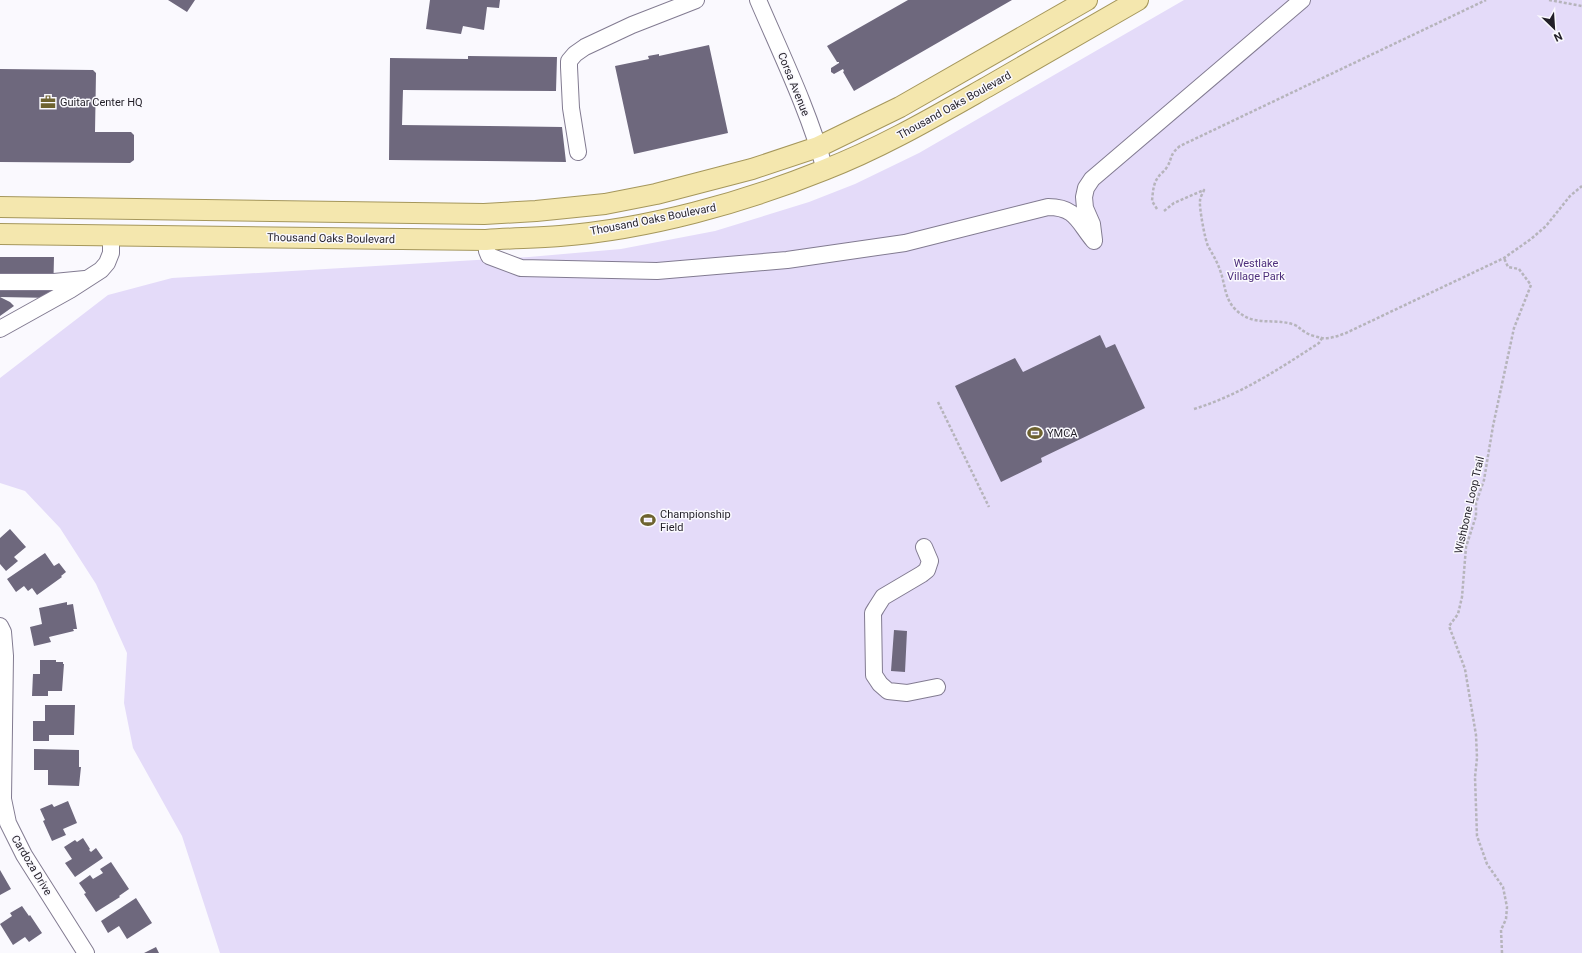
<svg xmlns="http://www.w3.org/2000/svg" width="1582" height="953" font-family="Roboto,sans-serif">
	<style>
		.green { fill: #e4dbf9 }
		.building { fill: #6e687d }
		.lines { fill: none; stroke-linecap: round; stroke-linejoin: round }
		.minor-casing { stroke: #827b91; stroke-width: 18 }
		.major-casing { stroke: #a5975c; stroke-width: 22 }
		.path { stroke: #b6b4bb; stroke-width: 2.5; stroke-dasharray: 3 2; stroke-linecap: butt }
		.minor { stroke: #fff; stroke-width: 16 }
		.major { stroke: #f4e7ae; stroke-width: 20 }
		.labels { text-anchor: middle; stroke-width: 3; stroke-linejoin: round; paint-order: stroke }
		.street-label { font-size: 11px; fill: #221f28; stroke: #faf9fe }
		.poi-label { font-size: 11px; fill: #221f28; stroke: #faf9fe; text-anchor: start }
		.park-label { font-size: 11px; fill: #4e2f7c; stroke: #faf9fe }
	</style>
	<rect width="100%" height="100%" fill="#faf9fe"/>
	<path class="green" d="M1184,0H1582V953H220L182,836L133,748L124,703L127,653L96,584L60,528L25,491L0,483V378L108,295L172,278L529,257L621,249L715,231L809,202L855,184L919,153Z"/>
	<path class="building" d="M168,0H195L187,12Z
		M430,0H500L499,8L487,7L484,30L463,26L461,34L426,29Z
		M908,0H1012L854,91L843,72L844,71L843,69L834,74L831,72V68L839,63V62H837L827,46Z
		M709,45L728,133L634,154L615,66L649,59L648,56L659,54V56Z
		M468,56L557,57L556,91L403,90L402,125L562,127L566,162L389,160L390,58L468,59Z
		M0,69L93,70L96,73L95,132H131L134,135V160L130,163L0,162Z
		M0,257H54L53,298L0,297L10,302L14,306L0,316Z
		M1100,335L1106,348L1115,344L1145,408L1041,458L1042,462L1001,482L955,386L1015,358L1023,372Z
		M10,529L26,547L14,557L18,561L6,571L0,564V538Z
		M45,553L54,566L59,563L66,572L61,576L62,577L37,595L32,588L28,591L24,586L16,592L7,579Z
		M67,602V605L73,604L77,629H73L74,631L49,637L51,642L34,646L30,627L42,624L39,608Z
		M894,630L907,631L905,672L891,671Z
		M40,660H56V662H63V664H64L62,691H48V696H32L33,674H40Z
		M45,705H75L74,735H49V741H33V721H45Z
		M34,749L79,750V767H81L79,786L48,785V770H34Z
		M68,801L77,823L63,829L66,835L52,841L43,821L45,820L40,809L52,804L54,807Z
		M83,838L90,849L89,850L91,852L96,848L103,858L75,877L65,863L72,859L64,847L75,840L77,842Z
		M111,862L129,889L119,896L120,897L96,912L84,894L86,893L79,883L90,875L93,879L103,873L100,869Z
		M0,870L11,889L0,895Z
		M136,898L152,923L127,939L119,926L108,933L101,921Z
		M22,906L29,916L30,915L42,933L29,942L25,937L13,945L0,924L12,916L10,913Z
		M156,947L159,953H144Z"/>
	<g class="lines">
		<g class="minor-casing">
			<path id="minor" d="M758,0C782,56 809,111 825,170
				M578,152L571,108L569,67V61L575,54L585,47L632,25L696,0
				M486,240L487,251L489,256L521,268L657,271L787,260L905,243L1048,207C1076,207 1078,222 1094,241
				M1094,240L1092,224L1085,208L1084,197L1086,188L1092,179L1302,0
				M0,282H54L85,279
				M0,329L70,290L101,270L107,263L111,253V236
				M924,547L930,561L927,570L922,574L883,597L876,608L873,613L874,675L880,684L888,691L907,693L937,687
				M0,626L3,632L5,656L3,799L8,823L24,855L86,953"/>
		</g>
		<g class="major-casing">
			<path id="major" d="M0,207L484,214L536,211L605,204L656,194L752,169L818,147L900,107L1087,0
				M0,234L486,240C511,238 535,238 560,236C648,229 742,203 824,170C881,148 934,117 987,87C1038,58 1088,29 1138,0"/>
		</g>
		<path class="path" d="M1549,0L1582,6
			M1157,209L1152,201C1153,192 1153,183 1159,176C1161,173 1165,171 1167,167C1173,157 1169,155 1180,146L1486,0
			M1164,211L1174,203L1204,190C1203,193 1200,197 1200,201C1199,207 1205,240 1208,246C1213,255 1218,263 1221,273C1225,285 1225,299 1235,309C1254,328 1273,317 1295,325C1299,327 1301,330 1305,332C1309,335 1317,337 1322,338C1330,339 1338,336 1346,333L1504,258L1531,239L1546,226L1570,196L1582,186
			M938,402L989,507
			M1194,409C1240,395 1279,369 1319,343L1322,338
			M1502,953L1501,930L1506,919L1507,907L1503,887L1487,864L1477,836L1475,777L1477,758L1476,735L1465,669L1449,626L1458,614L1462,597L1466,547L1476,516V503L1484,480L1493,426L1514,328L1531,285L1519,269L1508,267L1504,258"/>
		<use href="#minor" class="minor"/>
		<use href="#major" class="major"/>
	</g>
	<defs>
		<g id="office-bare" transform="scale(1.2)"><path d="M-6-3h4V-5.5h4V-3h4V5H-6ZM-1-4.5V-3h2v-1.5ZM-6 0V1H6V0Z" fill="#6e6330" stroke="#faf9fe" stroke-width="2.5" paint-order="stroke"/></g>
		<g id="stadium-bare" transform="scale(1.2)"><path d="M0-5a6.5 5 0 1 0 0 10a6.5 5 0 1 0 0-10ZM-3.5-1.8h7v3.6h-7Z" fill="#6e6330" stroke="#faf9fe" stroke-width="2.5" paint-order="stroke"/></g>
	</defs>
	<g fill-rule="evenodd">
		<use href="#office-bare" x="48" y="102"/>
		<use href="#stadium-bare" x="1035" y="433"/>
		<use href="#stadium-bare" x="648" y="520"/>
	</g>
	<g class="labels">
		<g class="street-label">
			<text transform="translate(794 84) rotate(68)" y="4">Corsa Avenue</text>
			<text transform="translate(954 105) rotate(-29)" y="4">Thousand Oaks Boulevard</text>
			<text transform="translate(653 219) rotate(-11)" y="4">Thousand Oaks Boulevard</text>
			<text transform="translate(331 238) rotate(1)" y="4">Thousand Oaks Boulevard</text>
			<text transform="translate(1469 505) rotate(-77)" y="4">Wishbone Loop Trail</text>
			<text transform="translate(32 865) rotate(59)" y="4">Cardoza Drive</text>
		</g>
		<g class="poi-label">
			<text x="60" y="106">Guitar Center HQ</text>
			<text x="1047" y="437">YMCA</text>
			<text x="660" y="518">Championship<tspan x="660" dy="13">Field</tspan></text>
		</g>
		<g class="park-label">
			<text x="1256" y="267">Westlake<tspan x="1256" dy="13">Village Park</tspan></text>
		</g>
	</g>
	<g transform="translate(1554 28) rotate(155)" stroke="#faf9fe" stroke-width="3" paint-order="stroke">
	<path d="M0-3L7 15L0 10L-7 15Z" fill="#221f28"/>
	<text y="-6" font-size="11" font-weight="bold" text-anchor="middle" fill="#221f28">N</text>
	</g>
</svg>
